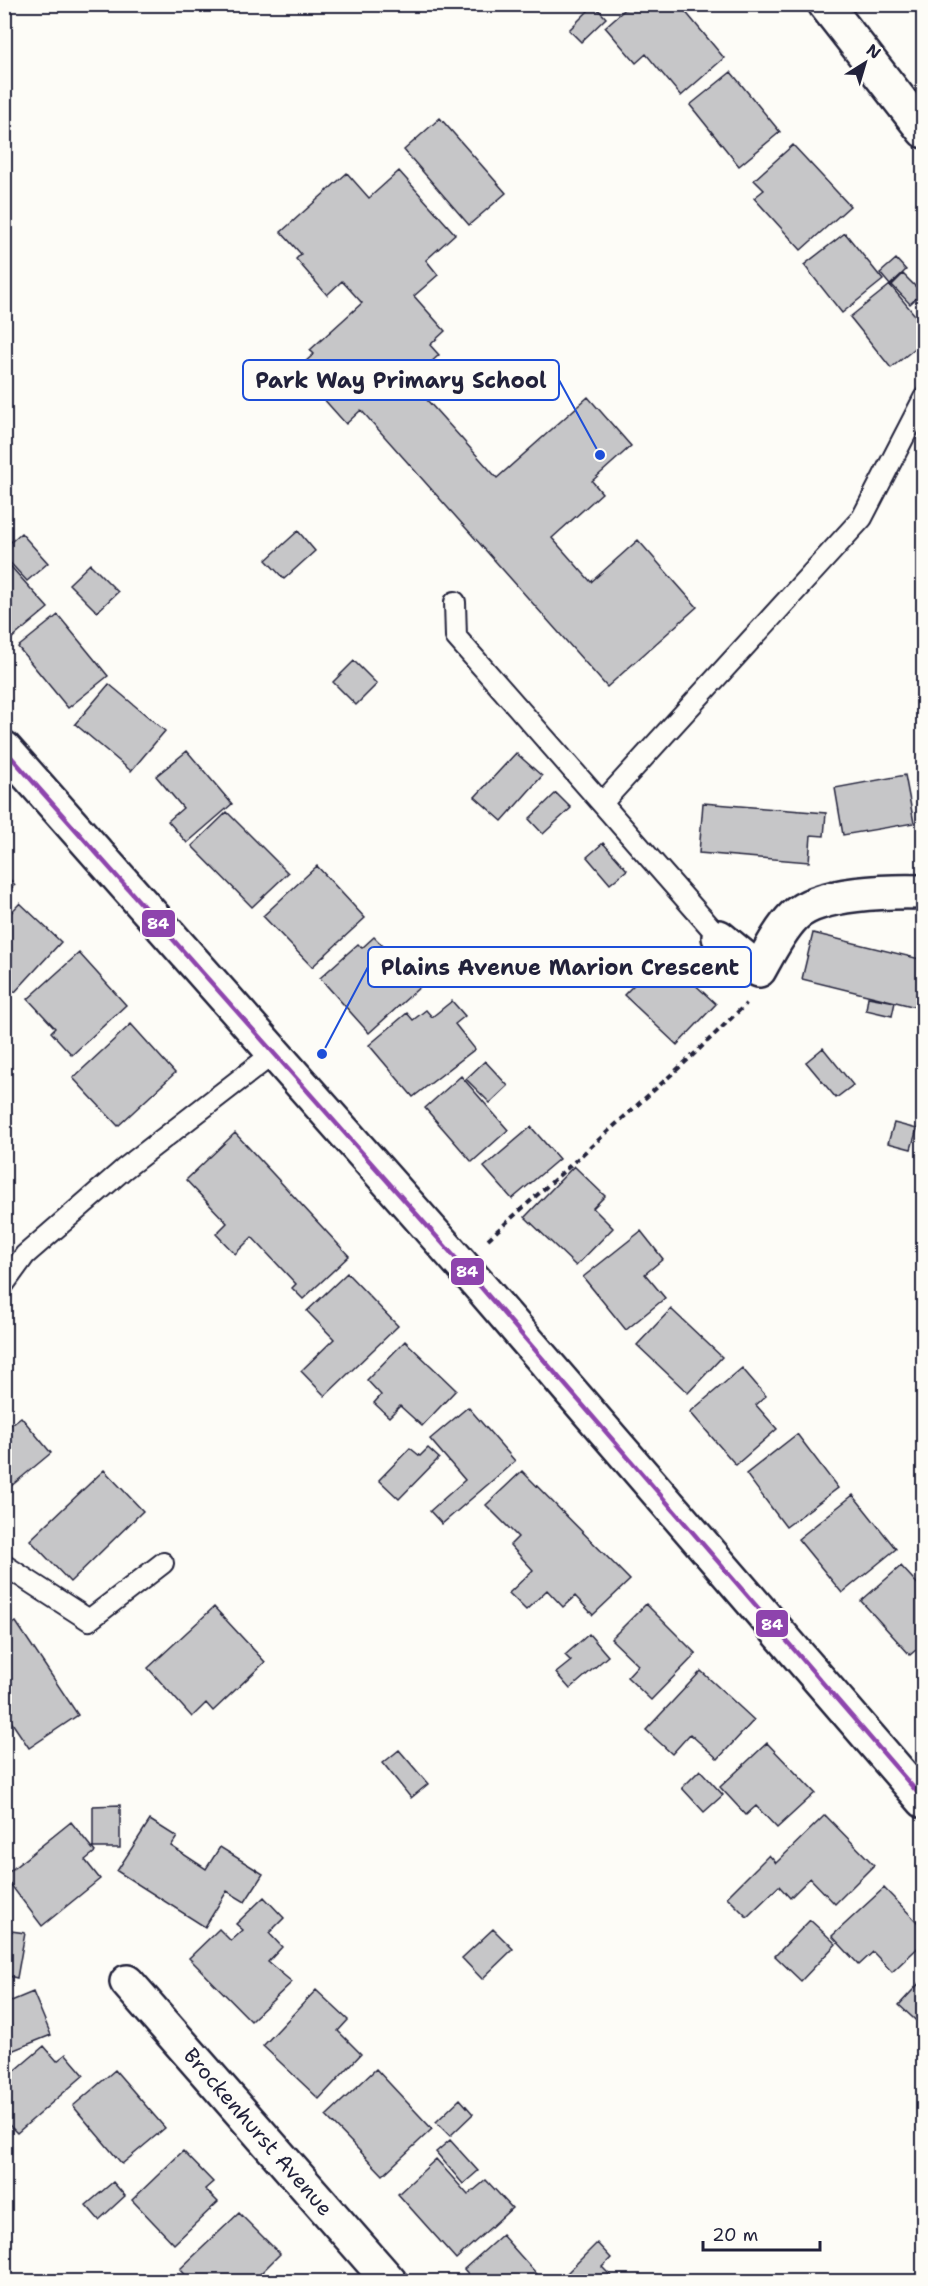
<svg xmlns="http://www.w3.org/2000/svg" width="928" height="2286" font-family="'Shantell Sans',sans-serif">
	<style>
		.building { fill: #c6c6c8; stroke: #22223b; stroke-width: 1.5 }
		.lines { fill: none; stroke-linecap: round; stroke-linejoin: round }
		.service-casing { stroke: #22223b; stroke-width: 24 }
		.minor-casing { stroke: #22223b; stroke-width: 38 }
		.path { stroke: #22223b; stroke-width: 4; stroke-dasharray: 6 4.5; stroke-linecap: butt }
		.service { stroke: #fdfcf7; stroke-width: 20 }
		.minor { stroke: #fdfcf7; stroke-width: 33 }
		.bus-1-casing { stroke: #fdfcf7; stroke-width: 9 }
		.bus-1 { stroke: #8e44ad; stroke-width: 4.5 }
		.labels { text-anchor: middle; stroke-width: 6; stroke-linejoin: round; paint-order: stroke }
		.street-label { font-size: 21px; fill: #22223b; stroke: #fdfcf7 }
		.leader { fill: none; stroke: #1d4ed8; stroke-width: 2 }
		.callout-dot { fill: #1d4ed8; stroke: #fdfcf7; stroke-width: 2 }
		.callout { fill: #fdfcf7; stroke: #1d4ed8; stroke-width: 2 }
		.callout-label { font-size: 22px; text-anchor: middle; font-weight: bold; fill: #22223b }
		.line-badge { stroke: #fdfcf7; stroke-width: 2 }
		.badge-label { font-size: 16px; text-anchor: middle; font-weight: bold; fill: #fff }
	</style>
	<rect width="100%" height="100%" fill="#fdfcf7"/>
	<filter id="ink" filterUnits="userSpaceOnUse"><feTurbulence type="fractalNoise" baseFrequency=".0167" numOctaves="2"/><feDisplacementMap in="SourceGraphic" scale="12" xChannelSelector="R" yChannelSelector="G"/><feConvolveMatrix kernelMatrix="1 2 1 2 8 2 1 2 1" color-interpolation-filters="sRGB"/></filter>
	<g filter="url(#ink)">
		<path class="building" d="M631,4H679L724,58L681,96L646,54L636,63L605,27Z
			M594,5L606,18L581,42L569,30Z
			M731,72L780,132L739,166L690,105Z
			M440,118L506,193L469,225L404,150Z
			M793,145L850,206L801,250L754,198L764,190L754,180Z
			M399,171L455,234L426,260L438,275L414,296L445,331L430,345L439,355L410,381L497,478L588,397L631,446L592,481L602,493L552,538L591,582L638,540L697,607L607,687L361,410L346,424L297,369L314,354L310,350L362,303L342,281L327,295L296,259L301,254L281,232L347,173L369,198Z
			M845,233L883,280L842,313L804,265Z
			M896,259L906,270L890,285L880,273Z
			M903,274L922,293L910,304L892,285Z
			M890,285L924,326V341L891,368L850,317Z
			M298,531L315,551L284,579L266,560Z
			M21,533L48,563L27,581L4,556V548Z
			M4,559L48,608L11,639L4,632Z
			M90,564L118,592L97,612L69,584Z
			M58,615L108,676L68,708L18,647Z
			M354,661L377,684L356,705L333,682Z
			M109,684L165,731L131,771L75,724Z
			M187,751L232,804L187,843L168,821L183,808L156,776Z
			M516,753L542,776L502,821L475,797Z
			M905,775L914,823L843,835L835,788Z
			M556,793L571,808L543,834L529,819Z
			M703,803L826,813L824,836L811,835L809,862L699,853Z
			M227,812L288,873L252,907L192,846Z
			M603,843L627,870L610,884L587,857Z
			M317,866L365,918L312,967L263,916Z
			M4,873L15,885L4,894Z
			M20,903L61,942L15,992L4,982V920Z
			M813,933L924,960V1009L802,979Z
			M374,937L422,985L369,1033L320,978L358,944L362,948Z
			M79,953L126,1005L72,1055L51,1032L55,1028L28,999Z
			M663,955L716,1004L677,1045L624,995Z
			M868,997L895,1002L892,1016L866,1010Z
			M452,1001L465,1016L455,1024L475,1049L413,1097L369,1045L407,1013L413,1020L426,1010L432,1017Z
			M131,1024L175,1073L118,1126L73,1078Z
			M823,1048L853,1085L836,1098L806,1062Z
			M485,1061L508,1086L490,1103L466,1079Z
			M461,1076L508,1130L472,1162L425,1108Z
			M894,1123L917,1129L911,1149L888,1143Z
			M531,1127L559,1159L512,1199L484,1167Z
			M235,1133L349,1256L303,1299L292,1288L296,1284L252,1237L235,1254L216,1234L227,1223L186,1180Z
			M574,1166L605,1196L593,1208L613,1228L576,1266L525,1217Z
			M641,1231L663,1259L645,1274L665,1298L626,1330L583,1277Z
			M347,1273L398,1326L325,1396L301,1371L334,1339L307,1311Z
			M671,1309L722,1357L688,1393L637,1345Z
			M405,1341L456,1390L422,1426L400,1406L389,1417L374,1403L381,1395L367,1380Z
			M742,1368L766,1396L756,1405L777,1429L736,1465L690,1412Z
			M468,1407L515,1461L442,1524L430,1511L465,1480L430,1439Z
			M21,1417L51,1453L4,1492V1430Z
			M797,1434L838,1488L786,1527L746,1474Z
			M410,1448L420,1456L428,1448L439,1458L399,1499L379,1480Z
			M104,1470L143,1511L70,1582L30,1540Z
			M522,1471L630,1580L593,1615L575,1596L563,1607L547,1590L526,1610L509,1593L533,1570L510,1545L518,1537L486,1505Z
			M853,1495L896,1549L842,1593L798,1539Z
			M901,1566L924,1591V1643L910,1655L861,1601Z
			M646,1604L696,1654L651,1700L627,1677L638,1665L611,1639Z
			M214,1607L265,1662L213,1711L206,1703L192,1717L148,1668Z
			M16,1622L78,1715L29,1748L4,1711V1630Z
			M589,1634L608,1656L570,1689L556,1673L571,1661L565,1655Z
			M701,1671L754,1720L718,1759L690,1734L672,1754L646,1730Z
			M767,1743L815,1793L777,1828L756,1806L746,1815L720,1787Z
			M399,1750L428,1784L411,1798L383,1763Z
			M700,1770L723,1795L704,1812L682,1788Z
			M120,1805V1848H93V1806Z
			M825,1815L874,1865L835,1904L810,1878L790,1898L779,1886L747,1917L727,1897L769,1855L776,1863Z
			M150,1820L177,1837L171,1846L206,1869L220,1847L263,1874L245,1902L227,1891L205,1927L117,1871Z
			M71,1822L95,1852L85,1860L100,1879L42,1926L4,1876Z
			M884,1888L924,1929V1942L892,1972L873,1952L859,1965L832,1936Z
			M264,1897L284,1918L269,1933L282,1947L268,1962L292,1982L251,2021L189,1958L219,1929L231,1941L243,1930L236,1924Z
			M810,1920L836,1944L801,1981L775,1956Z
			M493,1929L513,1949L482,1979L462,1958Z
			M4,1930L25,1933L17,1978L4,1975Z
			M924,1978V2028L899,2005Z
			M316,1990L348,2020L338,2031L361,2054L319,2099L263,2046Z
			M33,1992L51,2035L4,2054V2004Z
			M44,2046L57,2061L66,2054L84,2075L17,2133L4,2120V2101L8,2098L4,2093V2080Z
			M376,2069L432,2129L383,2175L326,2116Z
			M115,2070L165,2128L122,2164L73,2106Z
			M460,2099L473,2114L450,2136L436,2122Z
			M450,2140L478,2171L463,2184L436,2152Z
			M183,2151L213,2182L205,2189L218,2202L174,2244L132,2200Z
			M436,2159L468,2195L486,2180L512,2208L456,2259L398,2194Z
			M113,2182L125,2196L99,2220L86,2205Z
			M239,2213L280,2254L252,2282H192L180,2269Z
			M502,2235L544,2282H475L464,2269Z
			M597,2243L611,2258L602,2267L615,2280L571,2282L565,2275Z"/>
		<g class="lines">
			<g class="service-casing">
				<path id="service" d="M455,602L456,637L719,937
					M602,803L862,518L924,398
					M4,1284L25,1255L124,1169L274,1053
					M4,1565L89,1620L163,1563"/>
			</g>
			<g class="minor-casing">
				<path id="minor" d="M825,4L924,131
					M4,748L460,1263L924,1801
					M719,937L759,970C769,952 780,930 794,916C819,892 891,891 924,892
					M127,1982L390,2282"/>
			</g>
			<path class="path" d="M488,1239L691,1057L746,1004"/>
			<use href="#service" class="service"/>
			<use href="#minor" class="minor"/>
			<g class="bus-1-casing">
				<path id="bus-1" d="M4,749L460,1263L924,1800"/>
			</g>
			<use href="#bus-1" class="bus-1"/>
		</g>
	</g>
	<g class="labels">
		<g class="street-label">
			<text transform="translate(258 2132) rotate(49)" y="7">Brockenhurst Avenue</text>
		</g>
	</g>
	<path class="leader" d="M600 455L559 380M322 1054L368 967"/>
	<g class="callout-dot">
		<circle cx="600" cy="455" r="6"/>
		<circle cx="322" cy="1054" r="6"/>
	</g>
	<g class="callout">
		<rect x="243" y="360" width="316" height="40" rx="6"/>
		<rect x="368" y="947" width="383" height="40" rx="6"/>
	</g>
	<g class="callout-label">
		<text x="401" y="388">Park Way Primary School</text>
		<text x="560" y="975">Plains Avenue Marion Crescent</text>
	</g>
	<g class="line-badge">
		<rect x="141" y="909" width="35" height="29" rx="6" fill="#8e44ad"/>
		<rect x="450" y="1257" width="35" height="29" rx="6" fill="#8e44ad"/>
		<rect x="755" y="1609" width="34" height="29" rx="6" fill="#8e44ad"/>
	</g>
	<g class="badge-label">
		<text x="158" y="929">84</text>
		<text x="467" y="1277">84</text>
		<text x="772" y="1630">84</text>
	</g>
	<rect width="928" height="2286" fill="none" stroke="#fdfcf7" stroke-width="24"/>
	<rect x="12" y="12" width="904" height="2262" fill="none" stroke="#22223b" stroke-width="2" filter="url(#ink)"/>
	<g transform="translate(865 63) rotate(37)" stroke="#fdfcf7" stroke-width="4.5" paint-order="stroke">
	<path d="M0-4.5L10 22L0 15L-10 22Z" fill="#22223b"/>
	<text y="-9" font-size="16" font-weight="bold" text-anchor="middle" fill="#22223b">N</text>
	</g>
	<path d="M703 2241v9h117v-9" fill="none" stroke="#22223b" stroke-width="3"/>
	<text x="712" y="2241" font-size="18" fill="#22223b" stroke="#fdfcf7" stroke-width="4.5" paint-order="stroke">20 m</text>
</svg>
